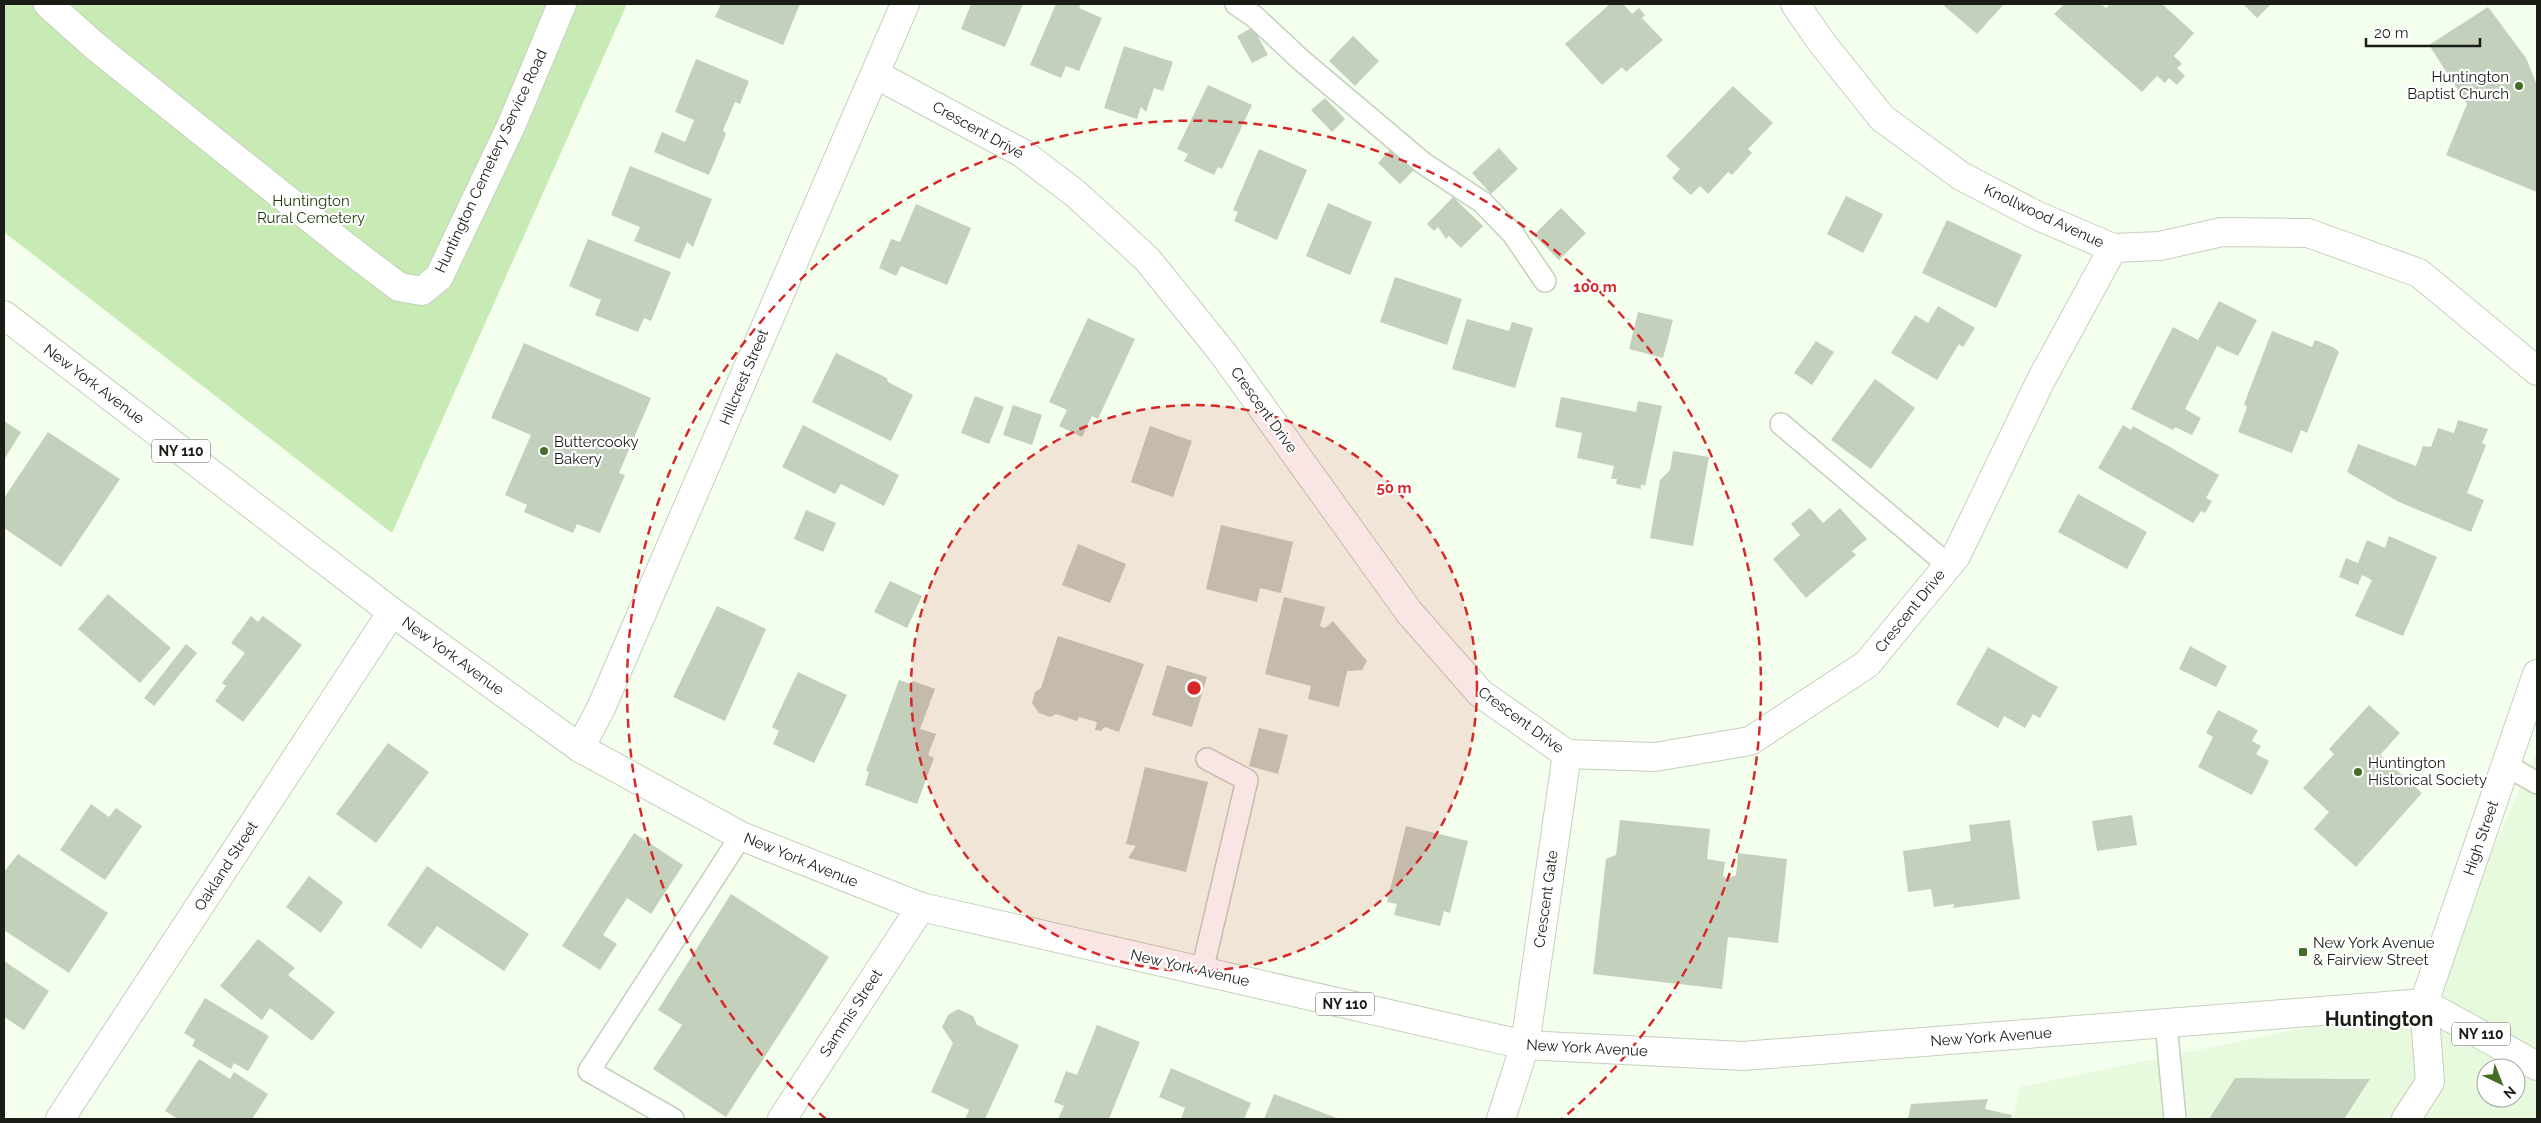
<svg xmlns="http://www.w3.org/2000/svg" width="2541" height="1123" font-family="Raleway,sans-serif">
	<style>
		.built { fill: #e8fade; fill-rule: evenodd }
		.green { fill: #c8eab4 }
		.building { fill: #c3d0bc }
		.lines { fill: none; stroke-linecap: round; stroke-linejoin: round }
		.lane-casing { stroke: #c4d0bc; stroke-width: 24 }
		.street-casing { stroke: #c4d0bc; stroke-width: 30 }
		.secondary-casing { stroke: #c4d0bc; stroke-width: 30 }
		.primary-casing { stroke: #c4d0bc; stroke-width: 30 }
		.lane { stroke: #fff; stroke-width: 21 }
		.street { stroke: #fff; stroke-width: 28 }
		.secondary { stroke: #fff; stroke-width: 28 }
		.primary { stroke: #fff; stroke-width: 28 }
		.ring { fill: none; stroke: #d62828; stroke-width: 2.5; stroke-dasharray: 9 6 }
		.poi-dot { fill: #456c27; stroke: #fff; stroke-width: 2 }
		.labels { text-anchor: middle; stroke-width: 4.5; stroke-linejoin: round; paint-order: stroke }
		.shield { fill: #fff; stroke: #5e615c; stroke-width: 1 }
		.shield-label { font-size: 14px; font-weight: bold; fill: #191d16 }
		.poi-label { font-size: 15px; fill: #191d16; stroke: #fff; text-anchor: start }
		.street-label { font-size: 15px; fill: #191d16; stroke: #fff }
		.park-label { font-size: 15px; fill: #1d3804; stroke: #fff }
		.district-label { font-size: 20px; font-weight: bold; fill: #191d16; stroke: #fff }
		.centre { fill: #d62828; stroke: #fff; stroke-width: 2.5 }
		.ring-label { font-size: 15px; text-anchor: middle; font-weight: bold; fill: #d62828; stroke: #fff; stroke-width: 4.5; stroke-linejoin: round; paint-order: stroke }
	</style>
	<rect width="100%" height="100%" fill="#f4ffee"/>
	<path class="built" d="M2537,751V1119H2013L2020,1087L2424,1003ZM2486,1068H2516V1098H2486Z"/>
	<path class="green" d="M4,4H627L392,533L4,232Z"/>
	<path class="building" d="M721,4H800L783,45L715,17Z
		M971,4H1023L1005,47L961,29Z
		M1056,4H1081L1079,8L1102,18L1079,71L1066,66L1061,78L1030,65Z
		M1610,4H1623L1632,14L1639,8L1645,15L1642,18L1663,40L1626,72L1622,67L1602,85L1565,44Z
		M1942,4H2004L1977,34Z
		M2064,4H2101L2106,8L2110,4H2162L2194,33L2174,56L2182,64L2177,68L2185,76L2177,85L2169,78L2165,83L2157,76L2142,92L2054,14Z
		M2243,4H2271L2257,18Z
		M2488,7L2526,58L2537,85V192L2446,155L2467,104L2429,45Z
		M1253,27L1268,55L1252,63L1237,36Z
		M1353,36L1379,61L1355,86L1329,61Z
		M1124,46L1173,62L1163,91L1154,88L1146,112L1141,107L1137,119L1104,108Z
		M696,59L749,81L740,104L735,102L723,130L726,134L709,175L654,152L662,132L685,142L694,120L675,112Z
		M1208,85L1252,105L1222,169L1218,167L1214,175L1184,161L1188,154L1177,149Z
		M1733,86L1773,123L1748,149L1752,153L1732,175L1728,172L1708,194L1700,186L1691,195L1672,178L1680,169L1666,156Z
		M1325,98L1345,119L1332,132L1311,110Z
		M1392,148L1414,170L1400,184L1378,163Z
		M1499,148L1518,169L1491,194L1472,173Z
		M1259,149L1307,170L1277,240L1234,221L1238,212L1233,210Z
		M630,166L712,199L693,247L687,242L680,259L634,241L640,227L611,215Z
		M1846,196L1883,214L1863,253L1827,234Z
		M1453,197L1483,226L1461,248L1449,236L1446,239L1438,227L1434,231L1427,224Z
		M1328,203L1372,222L1350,275L1306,256Z
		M916,204L971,228L947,285L901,266L896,276L879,268L891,239L900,242Z
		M1561,208L1586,233L1559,260L1534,235Z
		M1947,220L2022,255L1996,308L1922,273Z
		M588,239L671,272L651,321L644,318L638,332L595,315L601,300L569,286Z
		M1395,277L1462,299L1447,345L1380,322Z
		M2219,301L2257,320L2238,356L2217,346L2185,409L2201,418L2192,435L2175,427L2173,430L2131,409L2173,327L2198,340Z
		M1938,306L1975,328L1963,347L1959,344L1937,380L1891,353L1915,315L1928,323Z
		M1638,312L1673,320L1663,358L1629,349Z
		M1088,318L1135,339L1098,419L1092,416L1082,437L1059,426L1067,410L1049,402Z
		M1467,319L1509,331L1512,322L1533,328L1515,388L1452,369Z
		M2272,331L2312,347L2315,340L2333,347L2339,352L2307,433L2301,430L2292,453L2238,432L2247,407L2244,404Z
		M1816,341L1834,352L1812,385L1794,373Z
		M524,343L651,398L619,473L625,475L600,533L577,524L573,533L524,512L527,505L505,495L531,435L491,418Z
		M836,353L887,378L888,382L913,395L891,441L812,402Z
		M1875,379L1915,408L1871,469L1831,440Z
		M975,396L1004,407L989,444L961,433Z
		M1561,397L1636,412L1638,401L1662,406L1645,486L1641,484V489L1616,484L1617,479H1611L1614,466L1577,458L1582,433L1555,427Z
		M1013,405L1042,415L1032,445L1003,435Z
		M2458,420L2488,429L2482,443L2486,445L2467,493L2484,500L2471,532L2399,502L2347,472L2358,444L2416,466L2423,446L2431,447L2438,428L2454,433Z
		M4,421L21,432L4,460Z
		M803,425L899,475L884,506L841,484L835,494L782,467Z
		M2123,425L2131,430L2133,426L2219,475L2206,498L2212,501L2205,513L2201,511L2193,523L2098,468Z
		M1150,426L1192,441L1173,497L1131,482Z
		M48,432L120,479L61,567L4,528V498Z
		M1673,451L1709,457L1693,546L1650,538L1660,480L1670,470Z
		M2078,494L2147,532L2127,569L2058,532Z
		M1810,508L1823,523L1840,508L1867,539L1852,551L1856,555L1806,598L1773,559L1800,535L1791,524Z
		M806,510L836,523L823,552L794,539Z
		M1221,525L1293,542L1281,593L1260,588L1257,602L1206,589Z
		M2389,536L2437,557L2403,636L2355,616L2372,580L2362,575L2358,585L2339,577L2346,558L2358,563L2367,540L2385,548Z
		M1078,544L1126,564L1110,603L1062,585Z
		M890,581L922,596L907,628L874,612Z
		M108,594L171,648L140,683L78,629Z
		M1284,597L1325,607L1320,626L1325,628L1333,621L1367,661L1362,670L1347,671L1339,707L1308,699L1311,686L1265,674Z
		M717,606L766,629L725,721L673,697Z
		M251,616L258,622L263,616L302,645L243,722L215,701L226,686L222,683L245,653L231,643Z
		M1058,636L1144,664L1119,732L1105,727L1101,731L1095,730L1097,722L1079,717L1077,721L1056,714L1050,717L1039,713L1032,703L1035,692L1041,688Z
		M186,644L197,653L154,706L144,698Z
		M2190,646L2227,666L2216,687L2179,669Z
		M1988,647L2058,687L2040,718L2033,714L2025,728L2004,716L1998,728L1956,704Z
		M1167,665L1207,677L1192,727L1152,715Z
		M798,672L847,695L814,763L773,744L779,731L772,727Z
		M899,680L911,684L913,681L935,689L920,729L936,734L928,755L934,758L917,804L865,785L869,772L866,771Z
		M2369,705L2400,733L2380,755L2422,793L2356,867L2314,829L2329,812L2303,788L2334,754L2329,749Z
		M2218,710L2258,730L2252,741L2261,746L2256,754L2269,761L2252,795L2198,767L2213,737L2206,733Z
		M1259,728L1288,735L1278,774L1249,766Z
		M388,743L429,772L376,843L336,814Z
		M1145,767L1208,782L1186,872L1128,858L1136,846L1126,844Z
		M91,804L109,817L116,808L142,826L105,880L60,850Z
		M2132,815L2137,845L2097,851L2092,821Z
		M1620,820L1710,829L1707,859L1725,862L1723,876L1727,879L1736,875L1738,853L1787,859L1778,943L1728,937L1722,989L1593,974L1606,859L1616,855Z
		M2010,820L2020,899L1953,908L1954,904L1934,907L1931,889L1908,892L1903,851L1971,841L1969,825Z
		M1406,826L1468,841L1450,913L1444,911L1440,926L1394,915L1397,904L1387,902Z
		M634,833L683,865L651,914L627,898L603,935L617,944L600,970L562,946Z
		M18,854L108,913L69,973L4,930V872Z
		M427,866L529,934L504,971L437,926L421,949L387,925Z
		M309,876L343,902L321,933L286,907Z
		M731,894L829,957L726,1117L653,1069L682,1025L658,1010Z
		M258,939L295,968L288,975L335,1012L312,1041L270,1008L262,1020L220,986Z
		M4,961L49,991L24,1030L4,1017Z
		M205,998L269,1036L248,1071L234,1063L231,1069L192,1046L195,1040L184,1033Z
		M958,1009L973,1016L977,1025L1019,1045L985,1119H965L969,1110L931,1092L953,1043L942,1027L948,1015Z
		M1097,1025L1140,1042L1109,1119H1058L1064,1106L1054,1102L1066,1071L1077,1075Z
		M199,1059L230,1079L234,1072L268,1094L252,1119H178L165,1111Z
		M1171,1068L1251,1103L1244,1119H1181L1185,1108L1159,1097Z
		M2235,1078L2370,1079L2344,1119H2209Z
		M1274,1094L1339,1119H1264Z
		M1988,1099L1985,1109L2012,1115L2011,1119H1908L1911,1104Z"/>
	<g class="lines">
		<g class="lane-casing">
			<path id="lane" d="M1236,4L1255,17L1301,60L1423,163L1482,202L1513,234L1545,281
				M1781,424L1948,565
				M2506,765L2537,783
				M1202,971L1247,780L1207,759
				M2166,1023L2175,1119
				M673,1119L589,1071L741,836"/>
		</g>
		<g class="street-casing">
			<path id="street" d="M48,4L96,47L345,246L399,287L422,291L439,277L450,254L511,126L562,4
				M1795,4L1822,43L1882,118L1961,176L2038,216L2113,248L2160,246L2222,232L2308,233L2419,273L2537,371
				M875,74L1022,153L1076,194L1147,259L1222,352L1409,612L1480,693L1567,754L1655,757L1750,741L1867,664L1956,556L2041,380L2113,248
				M580,748L601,708L905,4
				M60,1119L392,612
				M782,1119L921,907
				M1501,1119L1525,1045L1567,754
				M2406,1119L2430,1082L2424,1003"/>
		</g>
		<g class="secondary-casing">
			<path id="secondary" d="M2424,1003L2537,674"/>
		</g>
		<g class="primary-casing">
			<path id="primary" d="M4,315L392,612L580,748L741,836L921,907L1525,1045L1743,1056L2424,1003L2537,1066"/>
		</g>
		<use href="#lane" class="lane"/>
		<use href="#street" class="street"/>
		<use href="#secondary" class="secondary"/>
		<use href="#primary" class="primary"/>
	</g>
	<circle cx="1194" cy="688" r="283" fill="#d62828" fill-opacity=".12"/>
	<g class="ring">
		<circle cx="1194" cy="688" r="283"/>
		<path d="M826 1119A567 567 0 1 1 1562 1119"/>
	</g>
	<g class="poi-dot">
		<circle cx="2519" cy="86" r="5"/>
		<circle cx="544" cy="451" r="5"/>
		<circle cx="2358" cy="772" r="5"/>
		<rect x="2298" y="947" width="10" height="10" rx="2.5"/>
	</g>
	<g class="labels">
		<g class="shield">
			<rect x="152" y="439.5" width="58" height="23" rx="4"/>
			<rect x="1316" y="992.5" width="58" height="23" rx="4"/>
			<rect x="2452" y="1022.5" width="58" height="23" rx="4"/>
		</g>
		<g class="shield-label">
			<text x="181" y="456">NY 110</text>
			<text x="1345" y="1009">NY 110</text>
			<text x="2481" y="1039">NY 110</text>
		</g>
		<g class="poi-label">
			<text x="2509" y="82" text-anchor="end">Huntington<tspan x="2509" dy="17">Baptist Church</tspan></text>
			<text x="554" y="447">Buttercooky<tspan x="554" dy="17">Bakery</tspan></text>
			<text x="2368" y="768">Huntington<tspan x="2368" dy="17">Historical Society</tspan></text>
			<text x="2313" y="948">New York Avenue<tspan x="2313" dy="17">&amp; Fairview Street</tspan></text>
		</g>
		<g class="street-label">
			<text transform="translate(978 130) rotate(29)" y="5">Crescent Drive</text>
			<text transform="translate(491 161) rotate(-65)" y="5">Huntington Cemetery Service Road</text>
			<text transform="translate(2044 216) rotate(25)" y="5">Knollwood Avenue</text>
			<text transform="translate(744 377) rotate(-67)" y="5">Hillcrest Street</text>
			<text transform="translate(94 384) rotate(37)" y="5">New York Avenue</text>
			<text transform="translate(1264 410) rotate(54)" y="5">Crescent Drive</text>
			<text transform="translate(1910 611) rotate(-51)" y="5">Crescent Drive</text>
			<text transform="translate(453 656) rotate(36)" y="5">New York Avenue</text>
			<text transform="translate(1521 720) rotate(36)" y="5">Crescent Drive</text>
			<text transform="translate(2481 838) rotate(-71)" y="5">High Street</text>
			<text transform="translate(801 860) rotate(22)" y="5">New York Avenue</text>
			<text transform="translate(226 866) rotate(-57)" y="5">Oakland Street</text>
			<text transform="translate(1546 899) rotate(-82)" y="5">Crescent Gate</text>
			<text transform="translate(1190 968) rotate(13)" y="5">New York Avenue</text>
			<text transform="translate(851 1013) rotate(-57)" y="5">Sammis Street</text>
			<text transform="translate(1991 1037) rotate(-4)" y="5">New York Avenue</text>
			<text transform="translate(1587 1048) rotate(3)" y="5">New York Avenue</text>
		</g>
		<g class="park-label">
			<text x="311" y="206">Huntington<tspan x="311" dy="17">Rural Cemetery</tspan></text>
		</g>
		<g class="district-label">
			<text x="2379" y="1026">Huntington</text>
		</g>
	</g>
	<circle cx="1194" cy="688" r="8" class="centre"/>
	<g class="ring-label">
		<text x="1595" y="292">100 m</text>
		<text x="1394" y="493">50 m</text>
	</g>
	<rect width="2541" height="1123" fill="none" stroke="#191d16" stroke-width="10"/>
	<g transform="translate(2501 1083) rotate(137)"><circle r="24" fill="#ffffff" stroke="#a3a5a2"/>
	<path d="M0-4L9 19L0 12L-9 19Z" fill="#456c27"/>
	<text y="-8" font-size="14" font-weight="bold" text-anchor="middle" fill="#191d16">N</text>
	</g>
	<path d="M2366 38v8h114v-8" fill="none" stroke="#191d16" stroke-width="2.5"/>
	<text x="2374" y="38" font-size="15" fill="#191d16" stroke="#ffffff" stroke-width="4" paint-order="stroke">20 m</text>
</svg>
